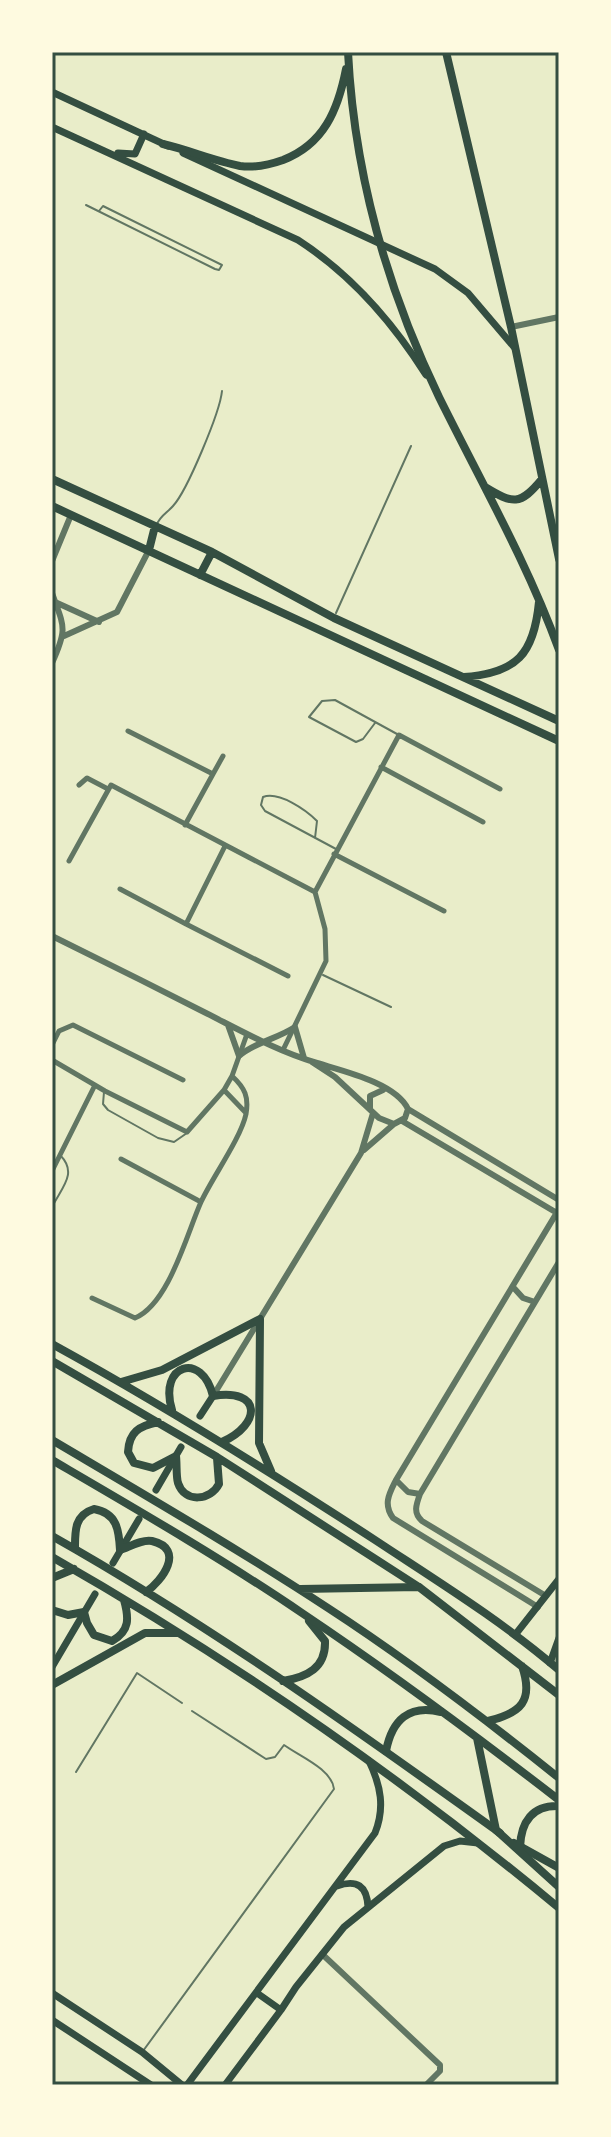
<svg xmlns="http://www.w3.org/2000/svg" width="611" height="2137" font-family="Commissioner,sans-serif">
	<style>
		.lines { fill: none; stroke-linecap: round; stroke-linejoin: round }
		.service { stroke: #617663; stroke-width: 2 }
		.minor { stroke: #617663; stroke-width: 5 }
		.tertiary { stroke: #617663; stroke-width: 6 }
		.secondary { stroke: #344e41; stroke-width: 7 }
		.primary { stroke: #344e41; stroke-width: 8 }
		.trunk { stroke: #344e41; stroke-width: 8 }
		.neatline { fill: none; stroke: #344e41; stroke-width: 3 }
	</style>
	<rect width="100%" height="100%" fill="#e9edc9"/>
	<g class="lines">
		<path class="service" d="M86,205L215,269L219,270L222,265L103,206L99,211
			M157,524C161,515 167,513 173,506C187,491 220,412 222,391
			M336,613L411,446
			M375,723L363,739L356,742L309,717L322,701L335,700L397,734
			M315,838L317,821C306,810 279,791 263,797L261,805L265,811L336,849
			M323,975L391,1007
			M104,1092L103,1104L108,1110L158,1138L174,1142L187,1133
			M52,1207C62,1187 78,1173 60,1155
			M76,1772L137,1673L182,1703
			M143,2051L334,1789C332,1769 299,1756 284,1745L275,1757L266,1759L192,1711"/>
		<path class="minor" d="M128,731L213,774L185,825
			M381,767L483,822
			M213,774L223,756
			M79,785L87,778L108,789
			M334,854L444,911
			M69,861L111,785L315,892
			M120,889L186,924L225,846
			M186,924L288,976
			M52,1045L59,1031L73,1025L183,1080
			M283,1050L326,961L325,929L315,892L399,735L500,789
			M52,1060L105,1091L187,1132L224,1090L232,1076L247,1034
			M224,1090L246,1113
			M121,1159L201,1202
			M52,1171L95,1085
			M92,1298L135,1318C169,1304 187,1233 201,1202C212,1178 241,1138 246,1114C249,1097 245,1088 232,1076"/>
		<path class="tertiary" d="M511,327L559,317
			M52,561L71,515
			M52,593C64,627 68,628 52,663
			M55,602L99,622
			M64,636L117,612L149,550
			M52,936C101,960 151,985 200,1010C238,1029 276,1051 317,1063C343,1071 396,1083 408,1109L405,1118L394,1124L379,1118L335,1077L312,1062
			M228,1025L239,1056C255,1042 277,1039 295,1027L304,1058
			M370,1109V1096L383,1090
			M408,1109L559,1200
			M402,1121L557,1213
			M364,1150L394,1124
			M513,1287L523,1298L535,1302
			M213,1396L361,1153L373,1113
			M396,1480L408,1492L420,1494
			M546,1596L422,1521C413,1513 416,1505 420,1494L559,1262
			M538,1607L393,1518C383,1504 389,1494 396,1480L559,1209
			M322,1954L440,2065V2071L426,2085"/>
		<path class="secondary" d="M52,92L168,146
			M52,127L298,240C352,275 392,321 426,375
			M118,153L135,154L144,134
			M183,153L435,269L468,293L514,347
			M200,1416L213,1396
			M156,1490L181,1447
			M113,1563L139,1519
			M515,1635L559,1579
			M550,1663L559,1638
			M52,1667L95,1594
			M337,1886C357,1879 367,1886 368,1907
			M52,1993L142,2052L182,2085
			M257,1993L281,2010
			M52,2020L151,2085
			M187,2085L375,1833C385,1808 381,1786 369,1761
			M225,2085L281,2010L296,1987L344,1927L444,1846L460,1841L478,1843"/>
		<path class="primary" d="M348,52C354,172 387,289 439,397C480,480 527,562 559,650
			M446,52L511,327L559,559
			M163,144C189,150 214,161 240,166C255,168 269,165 283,160C324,144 338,110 346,69
			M52,479L212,552L334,618L559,721
			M485,487C513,504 520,506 542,479
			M52,506L559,741
			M149,550L155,526
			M200,575L212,552
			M464,677C517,673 534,654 539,602
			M52,1344C163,1405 269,1471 375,1540C437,1581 502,1621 559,1670
			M52,1361L217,1457L419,1587
			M121,1382L162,1370L260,1319L259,1443L271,1471
			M172,1410C158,1364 202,1351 213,1396C262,1388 262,1424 222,1442
			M158,1422C139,1426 129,1432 128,1452L134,1463L153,1468L176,1456C177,1465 176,1476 178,1483C185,1504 211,1500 219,1484L217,1458
			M52,1536C208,1624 355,1729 500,1833
			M75,1549C75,1532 74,1515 94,1509C117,1513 119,1530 120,1550C129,1547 142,1539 152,1541C186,1549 162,1581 146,1592
			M52,1557C231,1659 401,1777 559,1908
			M52,1578L74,1569
			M52,1610L68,1615L84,1612L87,1623L94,1635L112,1641C130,1631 129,1618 124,1600
			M283,1681C307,1677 326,1668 325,1641L309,1621
			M52,1685L145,1633H176
			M514,1843L559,1868"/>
		<path class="trunk" d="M52,1440C145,1495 238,1549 328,1608C408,1660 484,1718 559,1778
			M52,1460C136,1509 221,1558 302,1613C390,1672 475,1735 559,1800
			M300,1589L419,1587L559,1695
			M488,1721C521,1713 534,1701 522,1666
			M477,1738L496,1830L559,1887
			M386,1751C392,1720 409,1704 441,1712
			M520,1847C521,1822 532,1805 559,1806"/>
	</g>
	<rect width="611" height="2137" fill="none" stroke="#fefae0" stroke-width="108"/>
	<rect x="54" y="54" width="503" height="2029" class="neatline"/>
</svg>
